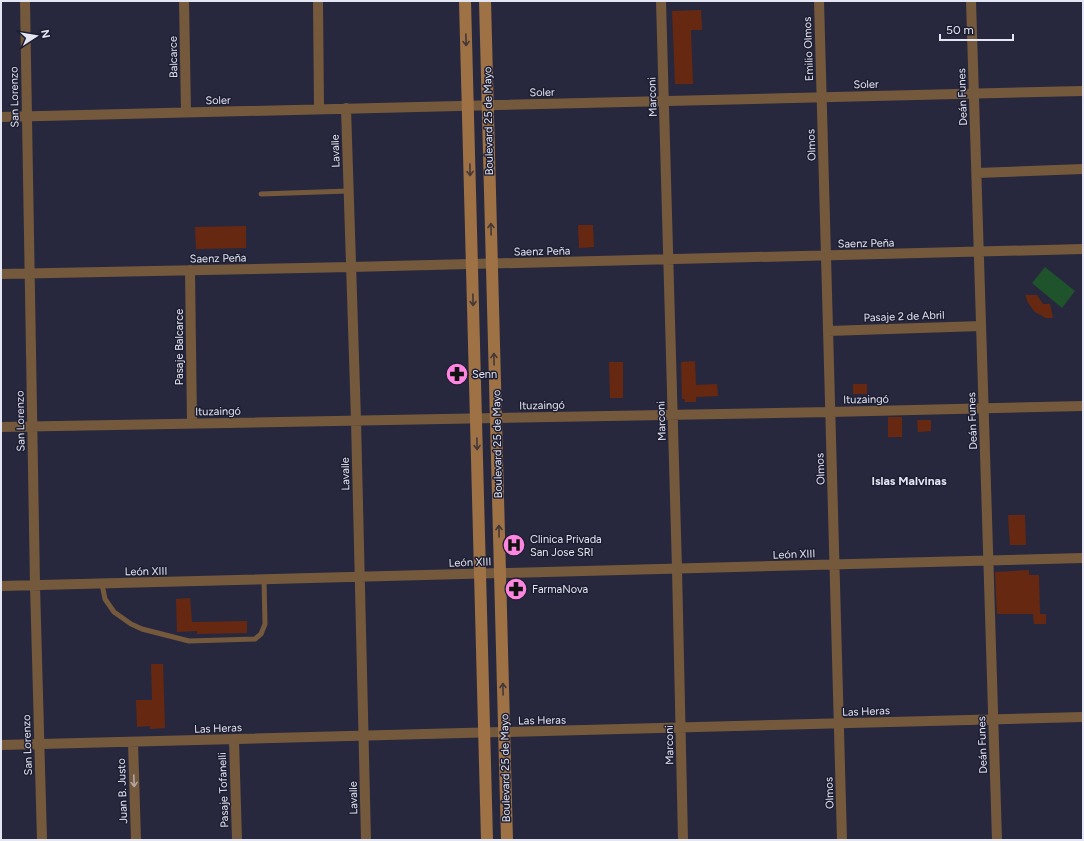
<svg xmlns="http://www.w3.org/2000/svg" width="1084" height="841" font-family="Figtree,sans-serif">
	<style>
		.green { fill: #1e532b }
		.building { fill: #672811 }
		.lines { fill: none; stroke-linecap: round; stroke-linejoin: round }
		.lane { stroke: #75593d; stroke-width: 5 }
		.street { stroke: #75593d; stroke-width: 10 }
		.secondary { stroke: #9e7245; stroke-width: 12 }
		.oneway { stroke: #443738 }
		.oneway2 { stroke: #b2a7a1 }
		.labels { text-anchor: middle; stroke-width: 3; stroke-linejoin: round; paint-order: stroke }
		.street-label { font-size: 11px; fill: #e4e6f3; stroke: #1e1e32 }
		.poi-label { font-size: 11px; fill: #e4e6f3; stroke: #1e1e32; text-anchor: start }
		.neighbourhood-label { font-size: 12px; font-weight: bold; fill: #e4e6f3; stroke: #1e1e32 }
	</style>
	<rect width="100%" height="100%" fill="#27283d"/>
	<path class="green" d="M1045,267L1075,291L1062,308L1032,283Z"/>
	<path class="building" d="M701,10L702,30H691L693,84H675L672,11Z
		M578,225H593L594,247L579,248Z
		M246,226V248L196,249L195,227Z
		M1025,295H1037L1043,304H1050L1053,318H1046L1035,312L1028,303Z
		M695,361L696,385L717,384L718,396L696,397V402H685V399H682L681,362Z
		M609,362H623V398H610Z
		M853,384H867V394H853Z
		M888,417H902V437H888Z
		M917,420H931V431L918,432Z
		M1008,515H1025L1026,545H1010Z
		M1029,570V575H1039L1040,614H997L995,572Z
		M190,598L192,622L247,621V633L197,634V631L177,632L176,599Z
		M1033,614H1046V624H1034Z
		M151,664H163L165,728L150,729V726L137,727L136,700H152Z"/>
	<g class="lines">
		<path class="lane" d="M261,194L348,191
			M102,584L105,599L114,612L131,624L142,629L189,641L255,639L261,634L265,624L264,580"/>
		<path class="street" d="M25,1L35,585L42,840
			M184,1L186,112
			M318,1L319,109
			M661,1L677,569L683,840
			M819,1L842,840
			M971,1L997,840
			M346,108L356,420L366,840
			M1,117L1083,91
			M977,173L1083,169
			M190,270L192,423
			M1,274L351,267L1083,249
			M828,331L981,326
			M1,427L830,412L1083,406
			M1,586L1083,558
			M234,740L237,840
			M133,742L136,840
			M1,745L1083,717"/>
		<path class="secondary" d="M465,1L487,840
			M485,1L507,840"/>
	</g>
	<defs><path id="oneway-shaft" d="M-6 0H5M1.5-3L5.5 0L1.5 3" fill="none" stroke-width="1.6" stroke-linecap="round" stroke-linejoin="round"/></defs>
	<g class="oneway">
		<use href="#oneway-shaft" transform="translate(466 40) rotate(89)"/>
		<use href="#oneway-shaft" transform="translate(470 170) rotate(89)"/>
		<use href="#oneway-shaft" transform="translate(491 229) rotate(-91)"/>
		<use href="#oneway-shaft" transform="translate(473 300) rotate(89)"/>
		<use href="#oneway-shaft" transform="translate(494 359) rotate(-91)"/>
		<use href="#oneway-shaft" transform="translate(477 444) rotate(89)"/>
		<use href="#oneway-shaft" transform="translate(499 531) rotate(-91)"/>
		<use href="#oneway-shaft" transform="translate(503 689) rotate(-91)"/>
	</g>
	<use class="oneway2" href="#oneway-shaft" transform="translate(134 781) rotate(88)"/>
	<defs>
		<g id="pharmacy-disc" transform="scale(1.15)"><circle r="9.5" fill="#fe86e0" stroke="#1e1e32"/><path d="M-2-6h4v4h4v4h-4v4h-4v-4h-4v-4h4Z" fill="#111"/></g>
		<g id="hospital-disc" transform="scale(1.15)"><circle r="9.5" fill="#fe86e0" stroke="#1e1e32"/><path d="M-5-5h3v3.5h4V-5h3V5h-3V1.5h-4V5h-3Z" fill="#111"/></g>
	</defs>
	<g fill-rule="evenodd">
		<use href="#pharmacy-disc" x="457" y="374"/>
		<use href="#hospital-disc" x="514" y="545"/>
		<use href="#pharmacy-disc" x="516" y="589"/>
	</g>
	<g class="labels">
		<g class="street-label">
			<text transform="translate(808 49) rotate(-92)" y="4">Emilio Olmos</text>
			<text transform="translate(173 57) rotate(-91)" y="4">Balcarce</text>
			<text transform="translate(866 84) rotate(-1)" y="4">Soler</text>
			<text transform="translate(542 92) rotate(-1)" y="4">Soler</text>
			<text transform="translate(14 97) rotate(-91)" y="4">San Lorenzo</text>
			<text transform="translate(652 97) rotate(-92)" y="4">Marconi</text>
			<text transform="translate(962 97) rotate(-92)" y="4">Deán Funes</text>
			<text transform="translate(218 100) rotate(-1)" y="4">Soler</text>
			<text transform="translate(488 121) rotate(-91)" y="4">Boulevard 25 de Mayo</text>
			<text transform="translate(811 145) rotate(-92)" y="4">Olmos</text>
			<text transform="translate(335 151) rotate(-92)" y="4">Lavalle</text>
			<text transform="translate(866 243) rotate(-1)" y="4">Saenz Peña</text>
			<text transform="translate(542 251) rotate(-1)" y="4">Saenz Peña</text>
			<text transform="translate(218 258) rotate(-1)" y="4">Saenz Peña</text>
			<text transform="translate(904 316) rotate(-2)" y="4">Pasaje 2 de Abril</text>
			<text transform="translate(179 347) rotate(-90)" y="4">Pasaje Balcarce</text>
			<text transform="translate(866 399) rotate(-1)" y="4">Ituzaingó</text>
			<text transform="translate(542 405) rotate(-1)" y="4">Ituzaingó</text>
			<text transform="translate(218 411) rotate(-1)" y="4">Ituzaingó</text>
			<text transform="translate(20 421) rotate(-91)" y="4">San Lorenzo</text>
			<text transform="translate(661 421) rotate(-92)" y="4">Marconi</text>
			<text transform="translate(972 421) rotate(-92)" y="4">Deán Funes</text>
			<text transform="translate(497 444) rotate(-91)" y="4">Boulevard 25 de Mayo</text>
			<text transform="translate(820 469) rotate(-92)" y="4">Olmos</text>
			<text transform="translate(345 474) rotate(-91)" y="4">Lavalle</text>
			<text transform="translate(794 554) rotate(-2)" y="4">León XIII</text>
			<text transform="translate(470 562) rotate(-2)" y="4">León XIII</text>
			<text transform="translate(146 571) rotate(-1)" y="4">León XIII</text>
			<text transform="translate(866 711) rotate(-2)" y="4">Las Heras</text>
			<text transform="translate(542 720) rotate(-1)" y="4">Las Heras</text>
			<text transform="translate(218 728) rotate(-2)" y="4">Las Heras</text>
			<text transform="translate(27 745) rotate(-92)" y="4">San Lorenzo</text>
			<text transform="translate(669 745) rotate(-91)" y="4">Marconi</text>
			<text transform="translate(982 745) rotate(-92)" y="4">Deán Funes</text>
			<text transform="translate(505 768) rotate(-91)" y="4">Boulevard 25 de Mayo</text>
			<text transform="translate(223 790) rotate(-92)" y="4">Pasaje Tofanelli</text>
			<text transform="translate(122 791) rotate(-92)" y="4">Juan B. Justo</text>
			<text transform="translate(829 793) rotate(-92)" y="4">Olmos</text>
			<text transform="translate(353 798) rotate(-91)" y="4">Lavalle</text>
		</g>
		<g class="poi-label">
			<text x="472" y="378">Senn</text>
			<text x="530" y="543">Clinica Privada<tspan x="530" dy="13">San Jose SRl</tspan></text>
			<text x="532" y="593">FarmaNova</text>
		</g>
		<g class="neighbourhood-label">
			<text x="909" y="485">Islas Malvinas</text>
		</g>
	</g>
	<rect width="1084" height="841" fill="none" stroke="#e4e6f3" stroke-width="4"/>
	<g transform="translate(36 36) rotate(78)" stroke="#1e1e32" stroke-width="3" paint-order="stroke">
	<path d="M0-3L7 15L0 10L-7 15Z" fill="#e4e6f3"/>
	<text y="-6" font-size="11" font-weight="bold" text-anchor="middle" fill="#e4e6f3">N</text>
	</g>
	<path d="M940 34v6h73v-6" fill="none" stroke="#e4e6f3" stroke-width="2"/>
	<text x="946" y="34" font-size="12" fill="#e4e6f3" stroke="#1e1e32" stroke-width="3" paint-order="stroke">50 m</text>
</svg>
